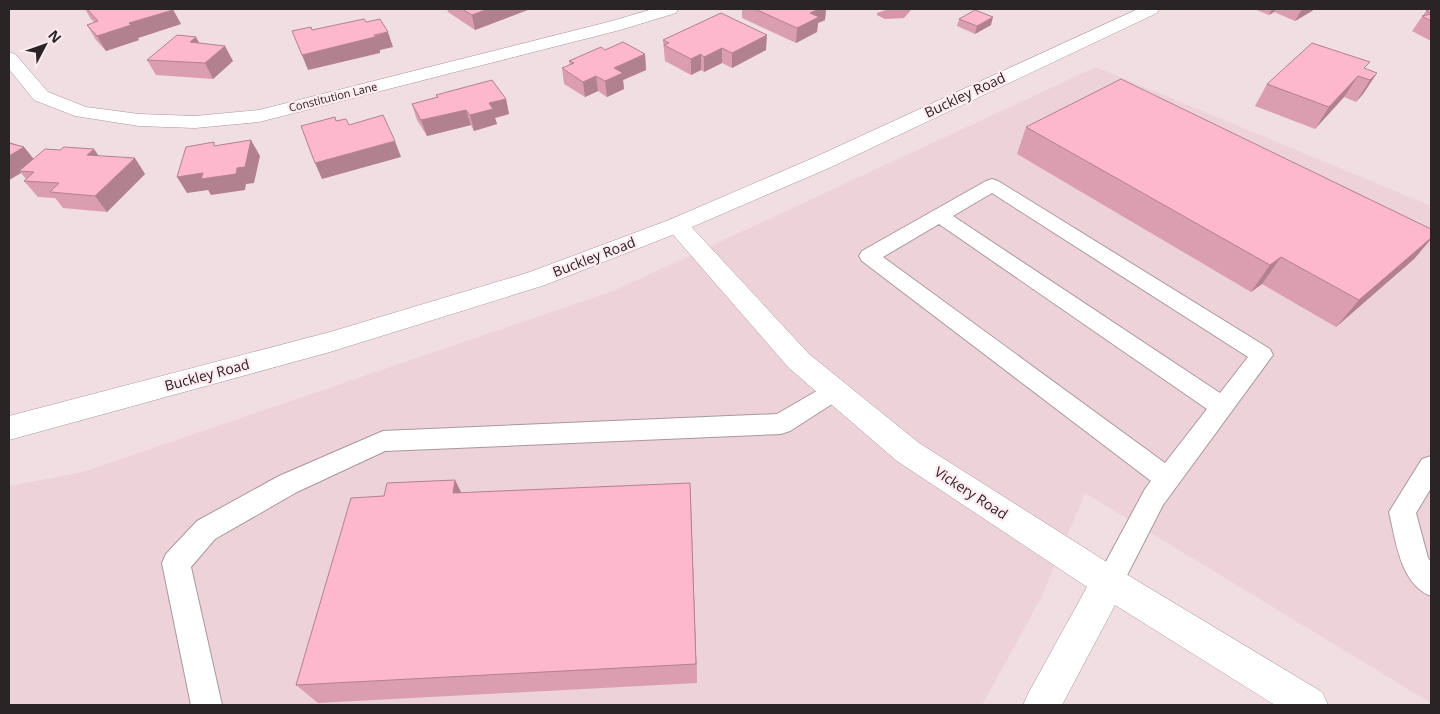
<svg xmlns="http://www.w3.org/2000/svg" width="1440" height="714" font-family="'Open Sans',sans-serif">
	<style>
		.built { fill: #eed2da }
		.water { fill: #d795a9 }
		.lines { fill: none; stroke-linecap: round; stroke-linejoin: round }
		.lane-casing { stroke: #a9979c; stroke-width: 2 }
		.street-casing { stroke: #a9979c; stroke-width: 1 }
		.secondary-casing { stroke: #a9979c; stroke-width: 1 }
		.lane { fill: #fff; fill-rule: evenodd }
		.street { fill: #fff; fill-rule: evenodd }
		.secondary { fill: #fff; fill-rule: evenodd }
		.wall { fill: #da9eb0 }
		.shaded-wall { fill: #b28190 }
		.building { fill: #feb8cd; stroke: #b28190 }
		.labels { text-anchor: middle; stroke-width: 4.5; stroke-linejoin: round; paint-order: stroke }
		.far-street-label { font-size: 11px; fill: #2b2426; stroke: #feebf0 }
		.street-label { font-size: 14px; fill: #2b2426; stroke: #feebf0 }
	</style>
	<rect width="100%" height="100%" fill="#f0dee3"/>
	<path class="built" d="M1096,67L1431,206V703L1085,493L1041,598L982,705H9V486L83,472L616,290Z"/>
	<path class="water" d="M889,9H910L911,10L904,18L885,19L877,15V13Z"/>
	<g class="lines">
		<g class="lane-casing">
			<path id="lane" d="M992,179L998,181L1270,349L1273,355L1163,505L1119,591L1109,595L1099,591L1095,582L1145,489L1151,481L862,261L859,256L862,251L986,181ZM992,193L1248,357L1220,393L953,216ZM939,224L1207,409L1165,463L883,257Z
				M835,382L843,385L847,391L843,397L790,431L781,434L385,451L297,492L215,539L191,567L222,705H191L162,563L166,554L197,521L279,476L383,431L777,414L827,385Z
				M1431,456V488L1416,513L1428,558L1431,562V596C1400,584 1396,541 1389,512L1422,459Z"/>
		</g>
		<g class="street-casing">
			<path id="street" d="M653,9H678L676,13L620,30L259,122L195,128L139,126L75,116L34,100L9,69V52L15,54L48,92L86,107L139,114L195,116L259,110L608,22Z
				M677,217L685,220L809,354L919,443L1121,571L1322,692L1328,705H1275L1115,605L1062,705H1023L1029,692L1087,587L897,461L789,368L669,230L665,225L669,220Z"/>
		</g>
		<g class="secondary-casing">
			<path id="secondary" d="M1138,9H1159L1157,13L829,168L685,230L545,285L330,352L9,440V416L330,332L527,273L669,220L813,158Z"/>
		</g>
		<use href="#lane" class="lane"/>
		<use href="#street" class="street"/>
		<use href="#secondary" class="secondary"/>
	</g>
	<path class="wall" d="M85,9H173L181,24L138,38L139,40L106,51L96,40L87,25L95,23L91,19Z
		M447,9H530L475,30L448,12Z
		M742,9H826L825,20L818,23L817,32L796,43L742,18Z
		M1254,9H1314L1312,11L1295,21L1274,12L1269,15Z
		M1431,9V41L1412,31L1426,11Z
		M959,19L991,25L975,34L957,26Z
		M196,37L199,43L233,61L213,79L156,75L147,60Z
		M663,40L766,50L732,68L722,63L704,72L701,70L691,75L665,61Z
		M605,50L645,54L646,70L623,80L624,89L607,97L598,91L585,97L564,84L562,68L570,65L569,61Z
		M1377,73L1363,94L1356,102L1344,97L1315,129L1255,106L1267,84Z
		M436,95L506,99L509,114L495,118L497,124L474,131L471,125L427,136L417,120L412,104L437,97Z
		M1026,127L1431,229V239L1414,259L1336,327L1262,284L1251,292L1017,154Z
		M9,142L24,147L33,159L98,156L145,174L107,212L63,208L55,198L38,197L24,181L26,179L21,173L9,180Z
		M455,480L461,493L691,507L697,683L318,703L296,685L384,496Z"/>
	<path class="shaded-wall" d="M488,9H530L475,30L472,15Z
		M819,9H826L825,20L818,23L817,32L796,43L797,28L810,13Z
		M1272,9H1276L1274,12L1269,15Z
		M1302,9H1314L1312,11L1295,21Z
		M173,10L181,24L138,38L139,40L106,51L97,36L129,23Z
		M993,17L991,25L975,34L977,26Z
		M388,32L393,47L380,50V53L308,70L302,55Z
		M767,35L766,50L732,68V53Z
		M196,37L204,52L190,42Z
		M225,46L233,61L213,79L205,63Z
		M722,48V63L704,72V57Z
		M645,54L646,70L623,80L624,89L607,97L605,81L614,68Z
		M701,54V70L691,75V59Z
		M1377,73L1363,94L1356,102L1370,80Z
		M596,76L598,91L585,97L583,82Z
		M1358,76L1344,97L1315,129L1329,107Z
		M506,99L509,114L495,118L497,124L474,131L470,115L489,103Z
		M466,110L471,125L427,136L421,120Z
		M251,140L260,156L254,183L246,184L245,190L211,195L208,190L187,193L177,177Z
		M395,141L401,157L322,179L315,163Z
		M24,147L37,163L19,171L21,173L9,180V156Z
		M94,149L105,165L87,155Z
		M135,158L145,174L107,212L95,196Z
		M1431,238V239L1414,259L1336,327L1359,300Z
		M1281,257L1262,284L1251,292L1270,265Z
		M455,480L467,504L453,493Z
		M690,483L691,507L697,683L696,664Z"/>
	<path class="building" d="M87,9H173V10L129,23L131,25L97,36L87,25L98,21Z
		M462,9H488L472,15Z
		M755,9H819L810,13L819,17L797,28Z
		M1431,9V13L1426,11Z
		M975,10L993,17L977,26L959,19Z
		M721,13L767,35L732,53L722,48L704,57L701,54L691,59L664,45L669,43L663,40Z
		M1431,14V21L1422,16Z
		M364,19L366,22L380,19L388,32L374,35L375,37L302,55L292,31L311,27L312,30Z
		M177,35L196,37L190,42L225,46L205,63L147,60Z
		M623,42L645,54L614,68L623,73L605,81L596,76L583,82L562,68L574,63L569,61L601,47L605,50Z
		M1312,43L1370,62L1364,68L1377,73L1370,80L1358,76L1329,107L1267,84Z
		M1121,79L1431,229V238L1359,300L1281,257L1270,265L1026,127Z
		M492,80L506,99L489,103L493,109L470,115L466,110L421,120L412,104L438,97L436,95Z
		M383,115L395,141L315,163L301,126L335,117L336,121L346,119L349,125Z
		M251,140L245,167L237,168L236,174L201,179L203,173L177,177L186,147L214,142V146Z
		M9,143L24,147L9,156Z
		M64,147L94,149L87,155L135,158L95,196L50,192L59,183L24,181L34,172L19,171L45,149L60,150Z
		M455,480L453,493L690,483L696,664L296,685L351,498L384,496L387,483Z"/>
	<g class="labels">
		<g class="far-street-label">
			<text transform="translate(333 97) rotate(-14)" y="4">Constitution Lane</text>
		</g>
		<g class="street-label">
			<text transform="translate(965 95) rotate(-25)" y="5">Buckley Road</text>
			<text transform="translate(594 257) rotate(-21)" y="5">Buckley Road</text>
			<text transform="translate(207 375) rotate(-15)" y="5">Buckley Road</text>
			<text transform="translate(971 493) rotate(33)" y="5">Vickery Road</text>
		</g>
	</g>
	<rect width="1440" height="714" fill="none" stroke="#2b2426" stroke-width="20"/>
	<g transform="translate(45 45) rotate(49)" stroke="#feebf0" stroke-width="4" paint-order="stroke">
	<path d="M0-4L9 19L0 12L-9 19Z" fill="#2b2426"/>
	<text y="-8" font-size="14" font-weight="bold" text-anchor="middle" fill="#2b2426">N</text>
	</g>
</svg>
